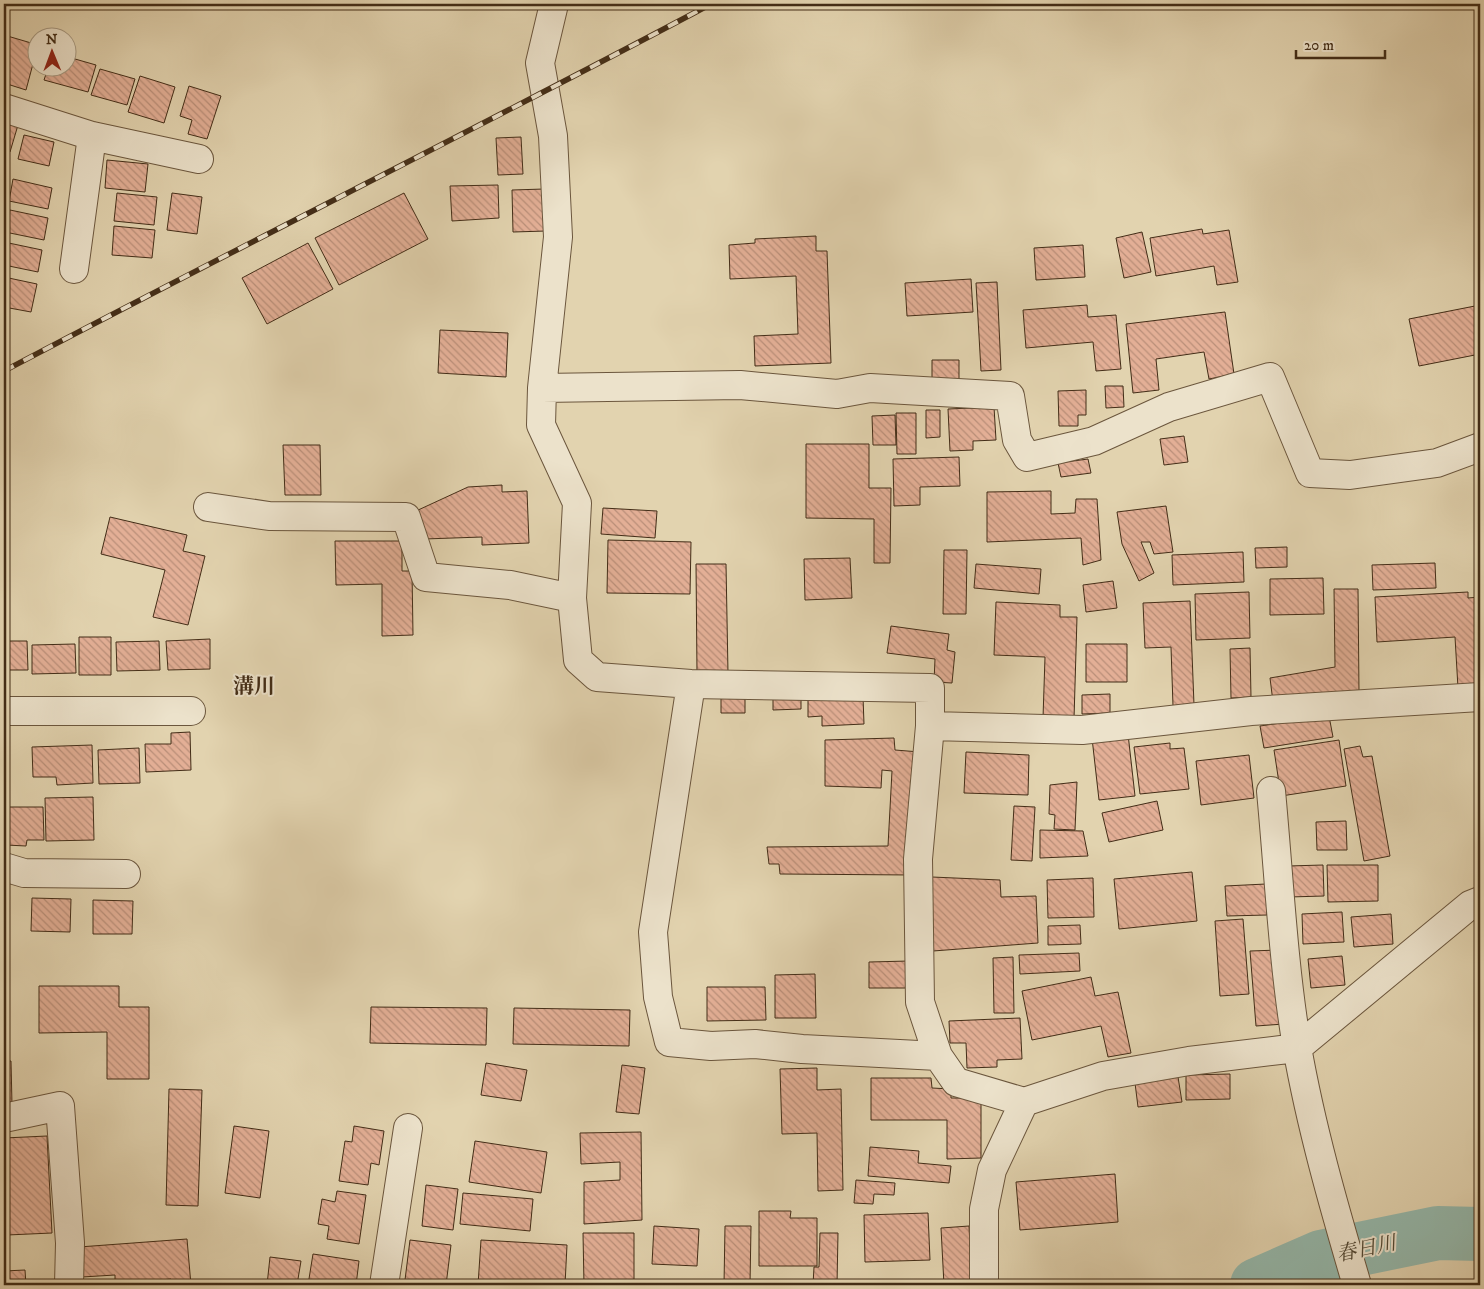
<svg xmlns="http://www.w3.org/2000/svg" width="1484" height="1289" font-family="'IM FELL DW Pica','Noto Serif JP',serif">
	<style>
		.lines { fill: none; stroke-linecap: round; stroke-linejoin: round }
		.river { stroke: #95b8ab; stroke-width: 54 }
		.building { fill: url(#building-back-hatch); stroke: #432d17 }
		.minor-casing { stroke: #6b563d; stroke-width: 30 }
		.minor { stroke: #ece2cb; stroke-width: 28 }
		.rail-casing { stroke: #432d17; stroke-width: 5.5 }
		.rail { stroke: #ece2cb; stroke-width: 4; stroke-dasharray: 11; stroke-linecap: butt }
		.labels { text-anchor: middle; stroke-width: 4; stroke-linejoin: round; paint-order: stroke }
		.water-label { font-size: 20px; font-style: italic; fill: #534935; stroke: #ece2cb }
		.quarter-label { font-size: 21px; font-weight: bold; fill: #432d17; stroke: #ece2cb }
	</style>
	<defs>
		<pattern id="building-back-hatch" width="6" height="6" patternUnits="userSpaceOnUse" patternTransform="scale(1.25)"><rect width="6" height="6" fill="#e3af96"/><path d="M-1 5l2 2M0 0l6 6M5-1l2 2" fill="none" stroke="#ba8f79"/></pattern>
	</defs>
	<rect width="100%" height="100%" fill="#e2d3af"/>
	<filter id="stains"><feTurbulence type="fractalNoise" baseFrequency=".004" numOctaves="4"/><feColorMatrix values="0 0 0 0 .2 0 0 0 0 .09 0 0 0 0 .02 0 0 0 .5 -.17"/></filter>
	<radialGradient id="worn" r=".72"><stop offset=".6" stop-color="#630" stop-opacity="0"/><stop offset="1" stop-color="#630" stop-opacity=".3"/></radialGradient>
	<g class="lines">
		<path class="river" d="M1257,1285L1321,1257L1438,1233L1480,1234"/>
	</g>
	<path class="building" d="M4,35L38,45L26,90L4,83Z
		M68,57L96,65L88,92L44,80L48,68H68Z
		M100,69L135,79L127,105L91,95Z
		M140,76L175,87L164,123L128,112Z
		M189,86L221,96L207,139L188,134L192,120L180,116Z
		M4,121L18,125L10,152L4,150Z
		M24,135L54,142L49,166L18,159Z
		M521,137L523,174L498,175L496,138Z
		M107,160L148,164L145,192L105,188Z
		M13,179L52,188L48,209L9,201Z
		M498,185L499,218L452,221L450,186Z
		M544,189L546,231L513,232L512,190Z
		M117,193L157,197L154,225L114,221Z
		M172,193L202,197L197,234L167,230Z
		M404,193L428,239L339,285L315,238Z
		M10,210L48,218L44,240L5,232Z
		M114,226L155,230L152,258L112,255Z
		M1202,229L1203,234L1229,230L1238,282L1217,285L1214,266L1156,276L1150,238Z
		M1142,232L1151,272L1124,278L1116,238Z
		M816,236V251H827L831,363L755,366L754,336L798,334L796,276L730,279L729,245L755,243V239Z
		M4,242L42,250L38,272L4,265Z
		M308,243L333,289L267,324L242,278Z
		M1083,245L1085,277L1036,280L1034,248Z
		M4,277L37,284L31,312L4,307Z
		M971,279L973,312L907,316L905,283Z
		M997,282L1001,370L981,371L976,283Z
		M1087,305L1088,317L1116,315L1121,369L1096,371L1093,342L1026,348L1023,310Z
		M1480,305V354L1419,366L1409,319Z
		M1225,312L1234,374L1209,379L1204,352L1156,359L1159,390L1133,393L1126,324Z
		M440,330L508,333L506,377L438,373Z
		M932,360H959V382H932Z
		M1105,386H1123L1124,407L1106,408Z
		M1086,390V415H1078V426H1059L1058,391Z
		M994,407L996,440L973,441V450L950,451L948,409Z
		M926,410H940V437L926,438Z
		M896,413H916V454H897Z
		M895,415L896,445H873L872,416Z
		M1184,436L1188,462L1164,465L1160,439Z
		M806,444H869V488H891L890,563H874V519L806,518Z
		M283,445H320L321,495H285Z
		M959,457L960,486L920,487V505L894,506L893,459Z
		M1088,459L1091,473L1061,477L1058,463Z
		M502,485V492L527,491L529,543L482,545V537L424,539L416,511L468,487Z
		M1051,491V514L1075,513L1076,499H1097L1101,560L1083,565L1081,538L987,542V492Z
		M1166,506L1173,552L1154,554L1150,542H1141L1154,573L1139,581L1122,544L1117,512Z
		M603,508L657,511L655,538L601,534Z
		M110,517L187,535L183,551L205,556L188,625L153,617L165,570L101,554Z
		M608,540L691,542L690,594L607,593Z
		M335,541H402V571H412L413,635L382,636V584L336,585Z
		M1287,547V567L1256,568L1255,548Z
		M944,550H967L966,614H943Z
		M1480,551V583L1476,552Z
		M1243,552L1244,582L1173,585L1172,555Z
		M850,558L852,598L805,600L804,559Z
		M1435,563L1436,588L1373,590L1372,565Z
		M696,564H726L728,673L697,674Z
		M976,564L1041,569L1039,594L974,588Z
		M1323,578L1324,614L1270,615V579Z
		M1113,581L1117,608L1086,612L1083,585Z
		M1334,589H1358L1359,692L1273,702L1270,678L1335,667Z
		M1249,592L1250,638L1196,640L1195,594Z
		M1468,592V598L1480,597V687L1458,688L1455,637L1377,642L1375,597Z
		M1190,601L1194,705L1173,706L1171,647L1145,648L1143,603Z
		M996,602L1060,605V617H1077L1074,719L1043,718L1045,657L994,655Z
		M891,626L949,634L947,650L955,652L952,683L934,682L935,659L887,653Z
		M79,637H111V675H79Z
		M210,639V669L168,670L166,641Z
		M4,641H27L28,670H4Z
		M159,641L160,670L117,671L116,642Z
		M75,644L76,673L32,674V645Z
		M1086,644H1127V682H1086Z
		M1250,648L1251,697L1231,698L1230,649Z
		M1110,694V713L1082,714V695Z
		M745,695V713H721V696Z
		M773,697H801V709L773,710Z
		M863,697L864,724L822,726V716L808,717V699Z
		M1329,716L1333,737L1264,748L1260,726Z
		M190,732L191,770L146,772L145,744H171V733Z
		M1128,734L1135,796L1099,800L1092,738Z
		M894,738L895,750L920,752L911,875L780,874L779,864H769L767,847L888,846L892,771L882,770L881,788L825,786V740Z
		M1339,740L1346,786L1281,796L1274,750Z
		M1170,743V749L1184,748L1189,789L1140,794L1134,747Z
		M92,745L93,783L57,785L56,777H33L32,747Z
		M1360,746L1363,757L1372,756L1390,856L1364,861L1344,749Z
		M139,748L140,783L99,784L98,750Z
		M966,752L1029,755L1028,795L964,793Z
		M1249,755L1254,798L1201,805L1196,761Z
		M1077,782L1075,830L1054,829L1055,815L1049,814L1050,785Z
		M93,797L94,840L46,841L45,798Z
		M1157,801L1163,830L1109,842L1102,813Z
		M1014,806L1035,807L1032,861L1011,860Z
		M6,807H43L44,840H27L26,846L6,845Z
		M1346,821L1347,850H1317L1316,822Z
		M1040,830L1083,831L1088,856L1040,858Z
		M1323,865L1324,896L1289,897L1288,866Z
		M1327,865H1378V901L1328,902Z
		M1192,872L1197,921L1119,929L1114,879Z
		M932,877L1000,880L1001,897L1036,896L1038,943L933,951Z
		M1093,878L1094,917L1048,918L1047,880Z
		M1266,884L1267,915L1227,916L1225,886Z
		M32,898L71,899L70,932L31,931Z
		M93,900L133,901L132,934H93Z
		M1342,912L1344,942L1303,944L1302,914Z
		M1391,914L1393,944L1354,947L1351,917Z
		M1243,919L1249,994L1220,996L1215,921Z
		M1080,925L1081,944L1048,945V926Z
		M1279,950L1284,1024L1256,1026L1250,951Z
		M1079,953L1080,971L1020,974L1019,955Z
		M1342,956L1345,985L1311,988L1308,959Z
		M1013,957L1014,1013H994L993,958Z
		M909,961L910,988H869V962Z
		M815,974L816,1018H775V975Z
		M1091,977L1095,996L1118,992L1131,1053L1108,1057L1101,1026L1032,1040L1022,991Z
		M39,986H119V1007H149V1079H107V1032L39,1033Z
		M707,987H765L766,1020L707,1021Z
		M371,1007L487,1008L486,1045L370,1043Z
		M514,1008L630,1010L629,1046L513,1044Z
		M1020,1018L1022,1059L997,1060V1067L967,1068L966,1043H950L949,1021Z
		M4,1061H11L12,1105H4Z
		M486,1063L527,1070L521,1101L481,1095Z
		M622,1065L645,1068L639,1114L616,1112Z
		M817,1068V1090L841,1089L843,1190L818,1191L817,1133L782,1134L780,1069Z
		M1230,1074V1099L1186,1100V1075Z
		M1178,1077L1182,1102L1138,1107L1135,1083Z
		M871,1078H931L932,1088L951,1089V1098H981V1158L947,1159V1120H871Z
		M169,1089L202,1090L198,1206L166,1205Z
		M234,1126L269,1131L260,1198L225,1193Z
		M354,1126L384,1131L379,1165L371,1163L368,1185L339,1181L345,1141L352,1142Z
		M641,1132L642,1220L584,1224V1182L620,1180V1162L581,1164L580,1133Z
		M47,1136L52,1233L7,1235L4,1138Z
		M475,1141L547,1152L541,1193L469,1182Z
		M870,1147L919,1151L918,1163L951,1166L949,1183L868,1176Z
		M1115,1174L1118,1222L1020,1230L1016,1182Z
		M856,1180L895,1183L894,1195L874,1194L873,1204L854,1203Z
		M426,1185L458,1189L453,1230L422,1226Z
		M337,1191L366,1195L359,1244L327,1239L329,1226L318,1224L322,1199L335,1202Z
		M463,1193L533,1199L530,1231L460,1224Z
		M759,1211H791L790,1218H817V1266H759Z
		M928,1213L930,1260L865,1262L864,1215Z
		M654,1226L699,1229L697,1266L652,1264Z
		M725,1226H751L750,1285H724Z
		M969,1226L972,1285H944L941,1228Z
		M583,1233H634V1285H584Z
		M820,1233H838L837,1285H813L814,1267H819Z
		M187,1239L191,1285H171V1279L115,1284V1275L82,1277L79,1247Z
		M410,1240L451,1245L446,1285L405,1280Z
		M481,1240L567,1245L565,1285H478Z
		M313,1254L359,1261L356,1285H308Z
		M270,1257L301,1261L297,1285H267Z
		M25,1270L26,1285H4V1271Z"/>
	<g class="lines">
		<g class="minor-casing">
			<path id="minor" d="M554,4L540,63L553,136L558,237L542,388L541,425L577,503L572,598L578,660L597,677L691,684L930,688V726L918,859L920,1002L938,1056L956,1082L1024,1102L1103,1076L1189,1061L1297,1048L1470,905L1480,901
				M4,108L92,136L199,159
				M74,269L92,136
				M542,388L740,385L837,394L870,388L1010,396L1017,440L1027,457L1094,441L1169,407L1270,377L1310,473L1350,475L1437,463L1480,447
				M208,507L269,516L406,517L426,577L510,585L572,598
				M691,684L653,932L658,997L669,1042L711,1046L755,1044L802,1049L938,1056
				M4,711H191
				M930,726L1082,730L1251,711L1480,697
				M1271,791C1279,876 1283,963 1297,1047C1311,1127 1334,1207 1357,1285
				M4,867L24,873L126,874
				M4,1118L60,1106L70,1243L69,1285
				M384,1285L408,1128
				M984,1285V1209L992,1170L1024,1102"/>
		</g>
		<use href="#minor" class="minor"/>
		<g class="rail-casing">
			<path id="rail" d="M4,371C239,247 476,129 711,4"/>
		</g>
		<use href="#rail" class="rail"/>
	</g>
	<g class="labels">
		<g class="water-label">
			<text transform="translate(1366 1248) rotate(-12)" y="7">春日川</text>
		</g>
		<g class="quarter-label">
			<text x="254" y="693">溝川</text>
		</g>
	</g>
	<rect width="1484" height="1289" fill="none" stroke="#e2d3af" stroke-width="20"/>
	<rect x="5" y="5" width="1474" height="1279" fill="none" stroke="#432d17" stroke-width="2.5"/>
	<rect x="10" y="10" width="1464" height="1269" fill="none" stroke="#432d17"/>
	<g transform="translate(52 52) rotate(359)"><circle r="24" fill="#ece2cb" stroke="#a89a83"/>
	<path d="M0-4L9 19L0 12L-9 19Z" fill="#8f2418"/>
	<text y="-8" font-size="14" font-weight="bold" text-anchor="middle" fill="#432d17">N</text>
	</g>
	<path d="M1296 50v8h89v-8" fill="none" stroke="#432d17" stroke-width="2.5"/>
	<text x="1304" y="50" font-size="15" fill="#432d17" stroke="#ece2cb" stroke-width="4" paint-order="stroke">20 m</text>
	<rect width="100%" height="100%" filter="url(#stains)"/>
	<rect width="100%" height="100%" fill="url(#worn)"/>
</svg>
